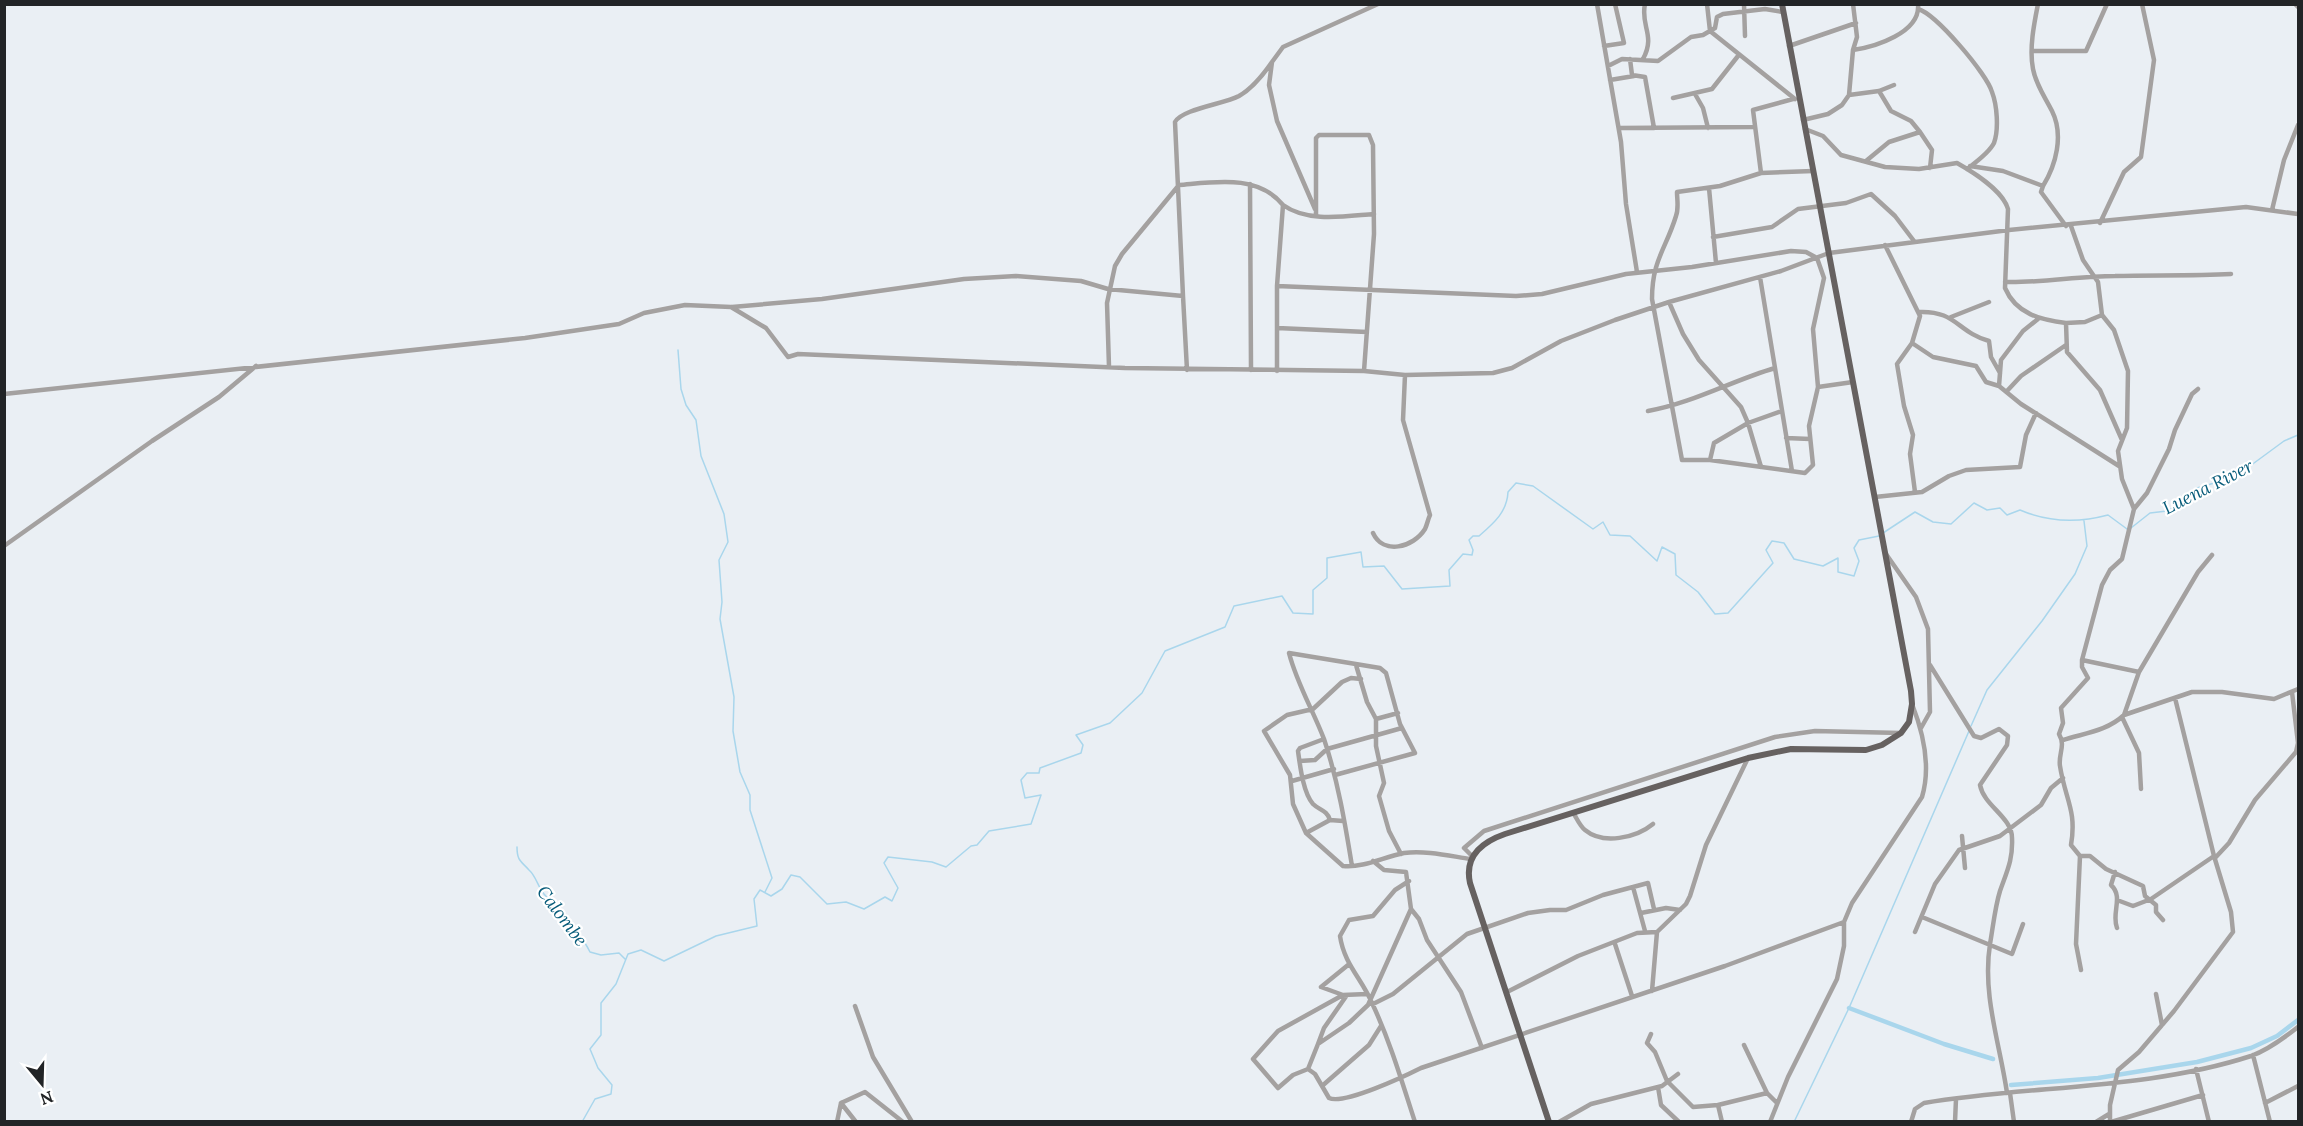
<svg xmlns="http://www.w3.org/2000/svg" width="2303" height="1126" font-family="Lora,serif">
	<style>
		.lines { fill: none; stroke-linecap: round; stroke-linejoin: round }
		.stream { stroke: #a9d6ec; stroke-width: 1.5 }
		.canal { stroke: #a9d6ec; stroke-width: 4.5 }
		.minor { stroke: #a4a1a0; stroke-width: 4.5 }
		.major { stroke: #666160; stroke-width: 6 }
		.labels { text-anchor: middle; stroke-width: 4.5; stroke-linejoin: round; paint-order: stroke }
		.water-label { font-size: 18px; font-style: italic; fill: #085c7a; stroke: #fff }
	</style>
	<rect width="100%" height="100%" fill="#eaeff4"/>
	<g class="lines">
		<path class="stream" d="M678,350L681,389L686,405L696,420L701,456L724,514L728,542L719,560L722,602L720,619L734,697L733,731L740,772L750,795V810L772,878L765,892
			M2131,528L2150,513L2167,511L2193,497L2197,488L2235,477L2284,441L2298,435
			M1883,533L1915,512L1933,522L1951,524L1974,503L1987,510L2000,508L2007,515L2020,510C2048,522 2078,523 2108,515L2127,529
			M1971,726L1987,690L2042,621L2075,574L2087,546L2084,521
			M517,847C517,861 521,861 529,870C536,876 538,887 544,894C559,912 580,931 590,952L601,955L619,953L625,959
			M582,1122L595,1099L611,1094L612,1085L598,1068L590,1049L601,1035V1003L616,984L628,954L641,950L664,961L716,936L757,926L754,899L760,890L771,896L782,889L791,875L800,877L827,904L846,902L864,909L885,897L892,901L898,888L884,863L888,857L932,862L946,867L971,846L977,845L989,831L1031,824L1041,795L1025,798L1021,780L1027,773H1039L1040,768L1081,753L1083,745L1076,735L1110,723L1142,693L1165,651L1225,627L1234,606L1282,596L1293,613L1313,614V590L1327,578V558L1361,552L1363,567L1384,566L1402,589L1450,586L1449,570L1463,554L1472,555L1473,550L1469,540L1473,536H1479C1494,523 1507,512 1508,492L1516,483L1533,486L1593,529L1603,522L1610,535L1630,536L1657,561L1662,547L1675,554L1676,575L1698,592L1715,614L1728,613L1773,563L1766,550L1772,541L1784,543L1794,559L1823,566L1838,558V572L1854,576L1859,561L1854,548L1859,540L1879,536
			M1794,1122L1849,1008L1969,731"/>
		<path class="canal" d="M1849,1008L1944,1044L1993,1059
			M2011,1085L2098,1078L2197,1062L2251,1048L2277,1036L2298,1020"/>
		<path class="minor" d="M1597,4L1621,142L1626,204L1637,272
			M1707,4L1710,31L1795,99
			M1744,4L1745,36
			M2038,4C2034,24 2029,49 2033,69C2036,85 2045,97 2052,111C2064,135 2056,165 2043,186
			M2295,4L2298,7
			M1918,9C1936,14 1987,74 1992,92C1997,105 1999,129 1994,143C1989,153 1976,162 1967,169
			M1604,46L1624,43L1615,4
			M1789,46L1856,23
			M1853,50C1874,47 1921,33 1918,4
			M2033,51H2086L2107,4
			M1630,59L1632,75L1645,77L1654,128
			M1643,59C1656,35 1640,26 1645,4
			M1608,66L1622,59L1658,61L1691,37L1703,35L1715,28L1717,17L1723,14L1765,9L1783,12
			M1610,80L1634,76
			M1695,94L1703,108L1708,128
			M1849,95L1879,91L1894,85
			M1673,98L1712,89L1738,56
			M1793,99L1753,110L1761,173L1813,171
			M1803,120L1828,114L1842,105L1849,95L1853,50L1857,37L1853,4
			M1619,128L1753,127
			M1805,129L1823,136L1841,155L1885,167L1919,169L1957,163C1973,172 2003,191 2008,209L2005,288C2016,314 2041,320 2066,323L2067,352L2100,390L2122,440
			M1920,132L1932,150L1930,168
			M1866,161L1889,142L1920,132L1911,121L1891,111L1879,91
			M1970,166L2003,171L2043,186L2041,192L2066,226
			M1250,184L1251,370
			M1709,188L1716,263
			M1283,205C1308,223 1346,216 1374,214
			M1315,209L1277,121L1269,85L1272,62L1283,47L1378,4
			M2272,210L2284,160L2298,125
			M1316,216V138L1319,135H1369L1373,145L1374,234L1364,371
			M2100,223L2124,172L2141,157L2154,60L2142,4
			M2071,226L2083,260L2098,282L2102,315L2114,330L2128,371L2127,428L2118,451L2122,479L2134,509
			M1713,237L1772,227L1798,209L1846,203L1871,194L1895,216L1914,241
			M1885,245L1920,316L1912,343L1897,364L1904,406L1913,435L1910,454L1915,492
			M1760,277L1792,471
			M2005,282C2042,283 2078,276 2115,276C2154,275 2192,276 2231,274
			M1277,286L1516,296L1542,294L1626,274L1692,267L1791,251L1806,252L1817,258L1824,278L1813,329L1818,387L1809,426L1813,465L1805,473L1710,460H1682L1652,299C1652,260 1666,249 1676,216C1679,208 1677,200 1677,192L1720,186L1761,173
			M1183,296L1175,122C1182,109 1224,104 1239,96C1253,88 1263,75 1272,62
			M1669,302L1683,334L1699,360L1741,407L1748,423L1761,467
			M732,307L822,299L964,279L1016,276L1081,281L1108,289L1183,296L1187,370
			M1918,312C1956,310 1957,332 1989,341L1991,357L2000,373
			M1951,317L1989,302
			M2066,323L2085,322L2102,315
			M1277,328L1367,332
			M1912,343L1933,357L1976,366L1986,382L1999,386L2021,404L2119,466
			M1109,367L1107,303L1115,266L1122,254L1179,185C1215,182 1258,174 1283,205L1277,286V371
			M1999,386L2001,360L2023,331L2038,319
			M1818,387L1853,382
			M2007,391L2021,376L2066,345
			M4,394L525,338L619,324L644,313L685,305L731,307L766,328L788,357L798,354L1125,368L1364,371L1405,375L1493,373L1512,368L1561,341L1615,320L1669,302L1781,271L1829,253L2009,230L2246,207L2298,214
			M1648,411C1693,403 1731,381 1775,368
			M1786,438L1810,439
			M1710,460L1714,443L1748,423L1782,411
			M1875,497L1922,492L1949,476L1966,470L2020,467L2026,435L2036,413
			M1373,533C1383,555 1413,548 1425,529C1427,525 1428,519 1430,515L1403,420L1405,375
			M4,546L152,441L219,397L256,366
			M1886,554L1916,597L1928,629L1930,712L1921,728
			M2082,660L2139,672
			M1356,665L1367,702L1376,719V746L1384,783L1379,796L1389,831L1401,854
			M1930,665L1974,736L1981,738L1999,729L2008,736L2007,745L1980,785C1984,806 2012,817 2012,838C2013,860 2007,871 2000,891C1995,907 1993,927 1990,944C1982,995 2000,1044 2007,1093
			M1361,679L1351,678L1342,682L1313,709L1287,715L1264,731L1290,775L1293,804L1306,833L1343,866C1364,868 1383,857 1404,853C1425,850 1450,856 1470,859
			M2124,715L2139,672L2198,572L2212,555
			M2122,717L2139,753L2141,789
			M1376,719L1398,713
			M1324,739L1300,748L1298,751C1300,765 1303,793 1313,804C1319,810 1327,810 1330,820L1343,821
			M2063,740C2085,733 2107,731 2124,715L2192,692H2222L2274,699L2298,689
			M1300,761L1315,760L1327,749L1402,728
			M1335,775L1415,753L1400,724L1386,673L1380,668L1289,653C1297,684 1313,710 1324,739C1338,781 1345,823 1352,866
			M1292,781L1334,769
			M1574,814C1577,819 1580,826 1585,830C1603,845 1636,838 1653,824
			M1306,833L1330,820
			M1962,836L1965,868
			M1472,856L1464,848L1484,831L1775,737L1815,731L1901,733
			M2080,856H2090L2106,869L2143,886L2145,896L2156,905V912L2163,920
			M2215,858L2229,843L2255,800L2296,752L2298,743L2292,692
			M1373,861L1384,870L1406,872L1411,909L1419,919L1427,940L1461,992L1482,1048
			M2115,872L2111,885C2124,897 2111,913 2117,928
			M1409,881L1395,890L1373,916L1349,920L1340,936C1344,964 1362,979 1372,1003C1390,1041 1402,1082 1415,1122
			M1633,887L1645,931
			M2117,900L2133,906L2151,899L2214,856
			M1641,913L1666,908L1680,910
			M1922,917L2012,954L2023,924
			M1915,932L1935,884L1959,850L2000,836L2041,805L2051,788L2063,778
			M1615,944L1632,996
			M1348,965L1321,987L1343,995L1367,994
			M2081,970L2076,944L2080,856L2071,845C2077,810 2065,799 2060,766C2058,754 2066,746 2059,734L2063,723L2061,708L2088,678L2082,667V660L2102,585L2110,570L2122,559L2134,509L2147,493L2169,449L2175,430L2192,394L2198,389
			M1652,991L1657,932L1686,904L1690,896L1706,845L1748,758
			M1507,992L1578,956L1637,933L1657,932
			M2156,994L2162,1025
			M1347,995L1324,1028L1318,1044L1349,1023L1368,1005L1411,909
			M1373,1004L1393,994L1467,934L1528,913L1550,910H1566L1603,895L1648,883L1654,909
			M855,1006L873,1057L912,1122
			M1651,1034L1647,1043L1655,1052L1667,1081L1693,1107L1718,1105L1722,1122
			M1318,1044L1308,1069L1293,1075L1278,1088L1253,1059L1278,1031L1343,995
			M1744,1045L1767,1093L1777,1103
			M2253,1055L2270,1122
			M1308,1069L1315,1074L1329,1098C1344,1105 1405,1076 1421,1068L1725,966L1844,922
			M2196,1069L2209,1122
			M1322,1086L1369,1045L1381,1026
			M1658,1087L1661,1105L1679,1122
			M2010,1093L2014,1122
			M841,1103L865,1092L903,1122
			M841,1103L856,1122
			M2265,1103L2298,1086
			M1718,1105L1767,1093
			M837,1122L841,1103
			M1559,1122L1591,1104L1662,1086L1678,1074
			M1770,1122L1788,1077L1837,979L1844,946V922L1852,903L1922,797C1931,767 1923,732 1912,704
			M1911,1122L1915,1109L1924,1103C2032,1085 2146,1090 2251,1056C2268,1050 2284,1038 2298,1027
			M1955,1122L1956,1099
			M2096,1122L2109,1114
			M2110,1122V1105L2118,1070L2139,1052L2174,1011L2233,932L2231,912L2214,856L2175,698
			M2111,1122L2203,1095"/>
		<path class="major" d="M1549,1122L1470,883C1464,856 1482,842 1505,834L1748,758L1791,749L1866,750L1882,745L1901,733L1909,722L1912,704L1911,691L1782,4"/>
	</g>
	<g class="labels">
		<g class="water-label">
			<text transform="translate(2208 487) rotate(-27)" y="6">Luena River</text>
			<text transform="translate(562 916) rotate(53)" y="6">Calombe</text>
		</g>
	</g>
	<rect width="2303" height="1126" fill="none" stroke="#222426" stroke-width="12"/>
	<g transform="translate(42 1084) rotate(161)" stroke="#ffffff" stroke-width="4.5" paint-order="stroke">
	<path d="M0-4.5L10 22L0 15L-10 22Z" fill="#222426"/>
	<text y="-9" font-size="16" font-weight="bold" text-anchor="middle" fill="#222426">N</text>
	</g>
</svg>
